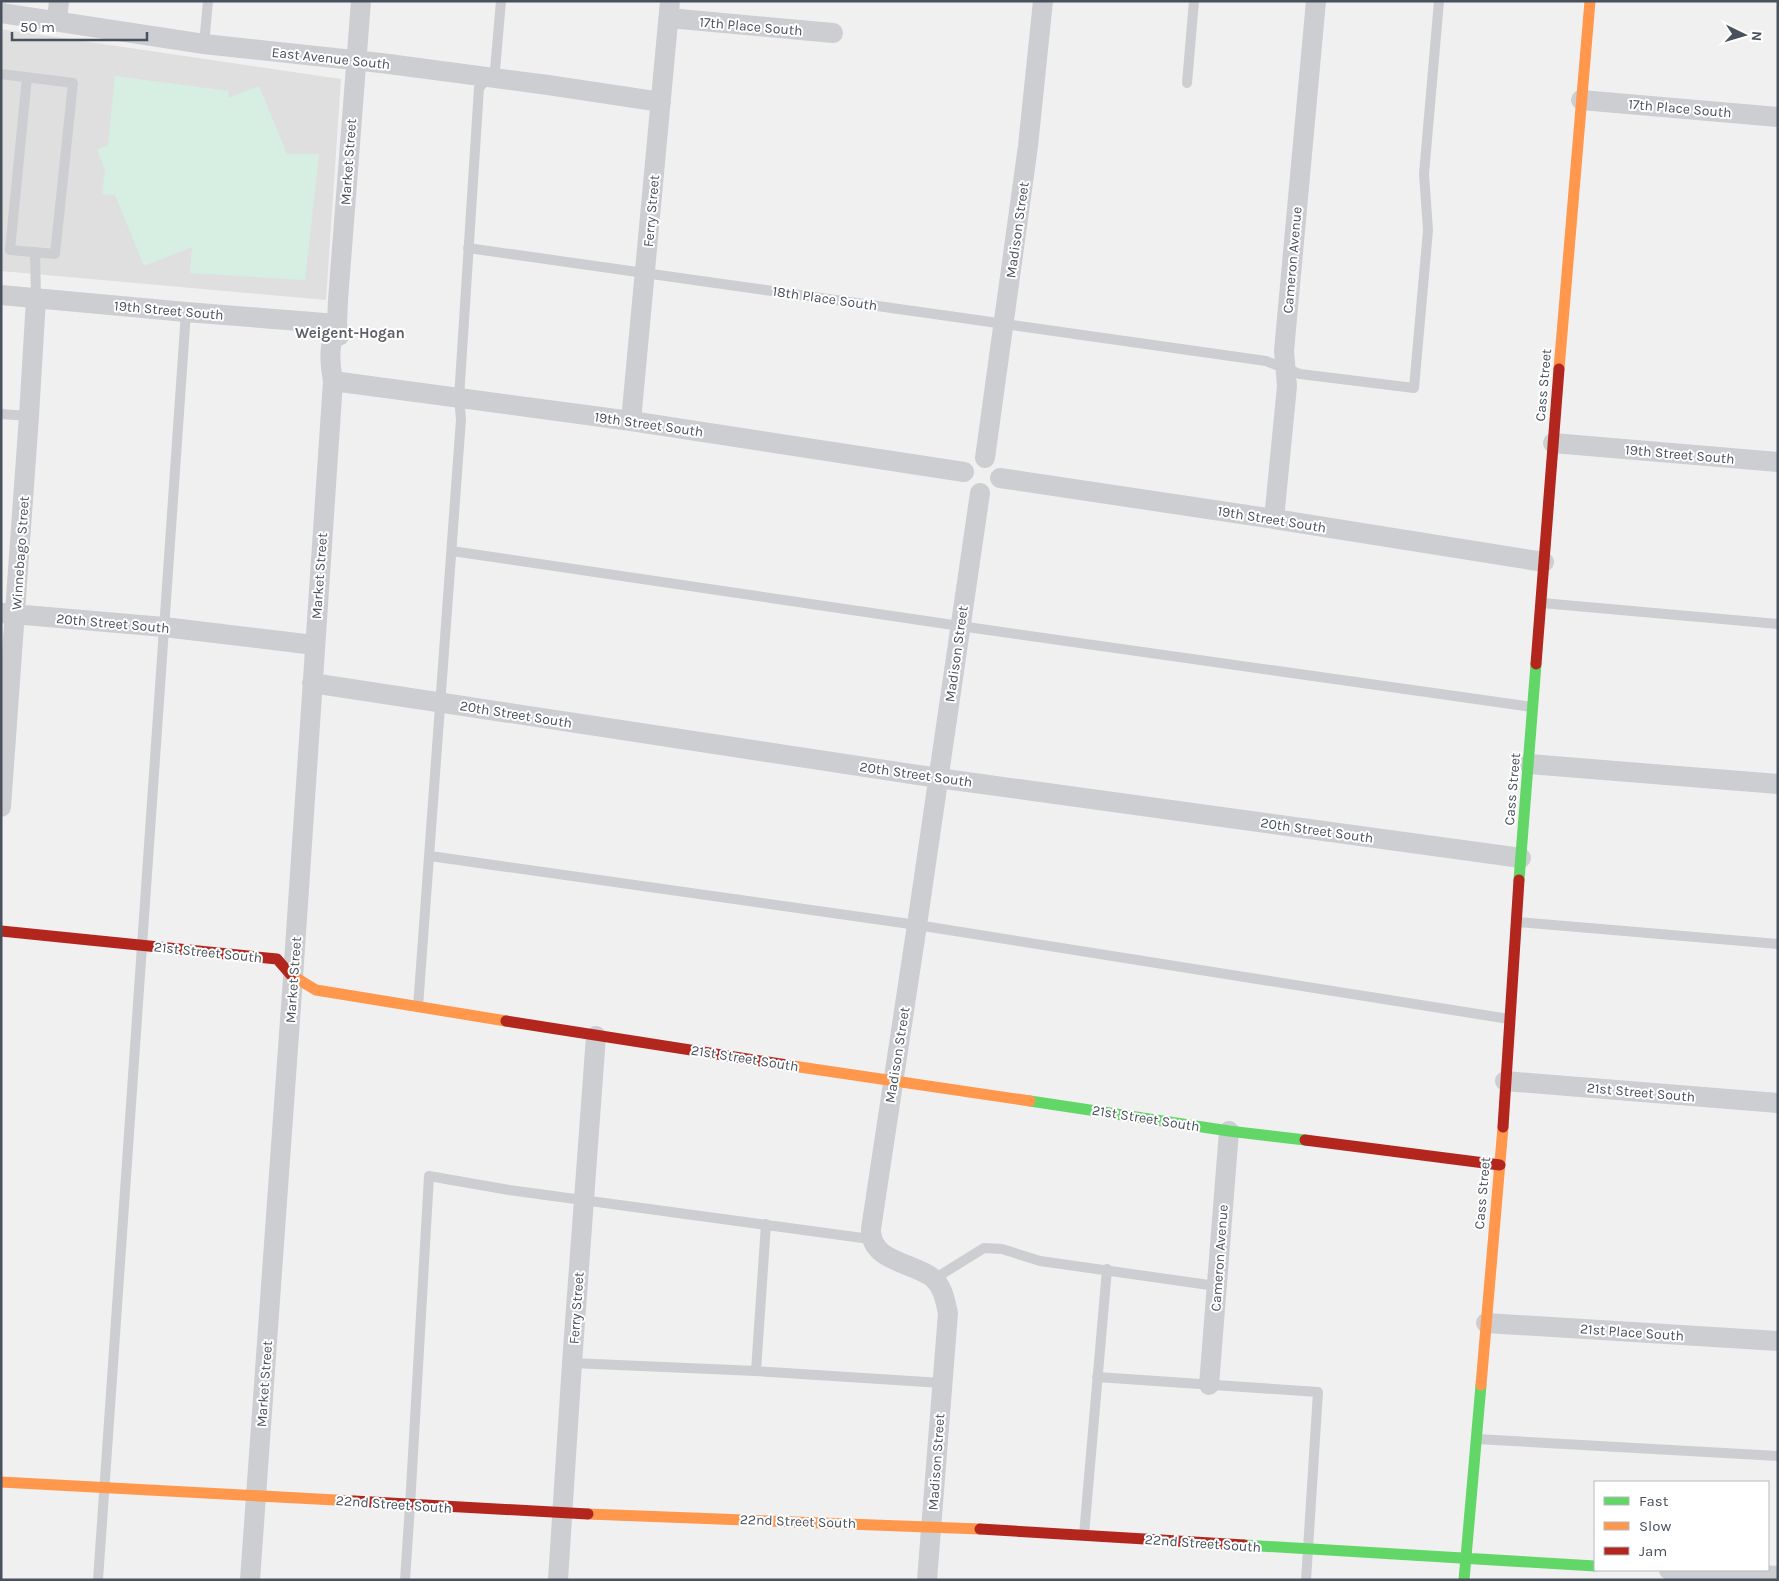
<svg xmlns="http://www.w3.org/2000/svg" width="1779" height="1581" font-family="Karla,sans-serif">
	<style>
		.education { fill: #dfdfe0 }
		.green { fill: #d6efe2 }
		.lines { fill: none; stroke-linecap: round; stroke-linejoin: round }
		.lane { stroke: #ccced1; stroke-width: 10 }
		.street { stroke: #ccced1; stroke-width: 20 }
		.fast { stroke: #63d668; stroke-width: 11 }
		.slow { stroke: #ff974d; stroke-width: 11 }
		.jam { stroke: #b3261e; stroke-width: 11 }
		.labels { text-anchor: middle; stroke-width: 4; stroke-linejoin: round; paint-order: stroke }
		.street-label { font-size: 14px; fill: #48515c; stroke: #fff }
		.neighbourhood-label { font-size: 15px; font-weight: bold; fill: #5c5f64; stroke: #fff }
	</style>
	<rect width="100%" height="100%" fill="#f1f0f0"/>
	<path class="education" d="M1,29L341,79L326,300L1,271Z"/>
	<path class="green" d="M115,76L229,91L228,98L259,86L287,154H319L305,280L190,273L192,247L144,266L115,195L102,194L105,170L97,150L108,145Z"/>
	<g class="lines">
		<path class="lane" d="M204,44L208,1
			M1,74L73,83L55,254L10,250L27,77
			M1187,83L1194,1
			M468,248L1266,361L1300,374L1414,388L1428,230L1424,174L1439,1
			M35,252L36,299
			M1,414L29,416
			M452,551L960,626L1532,707
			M1542,603L1778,624
			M430,856L917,925L1509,1019
			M1517,922L1778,944
			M418,1007L461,419L459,398L479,88L495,70L501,1
			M934,1279L984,1248L1002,1249L1040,1261L1216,1286
			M572,1363L756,1371L942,1383
			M756,1371L766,1224
			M1097,1377L1318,1392L1306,1580
			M1477,1439L1778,1456
			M1084,1535L1107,1269
			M98,1580L186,312
			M405,1580L410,1506L429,1176L509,1190L870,1239"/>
		<path class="street" d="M1,13L204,44L381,63L548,85L661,102
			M669,18L833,33
			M57,21L59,1
			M1581,100L1778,117
			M1,295L186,312L337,324
			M339,336L337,324L338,300L361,1
			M333,381L631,421L964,472
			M631,421L670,1
			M1553,443L1778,462
			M985,458L1028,146L1043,1
			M1000,478L1274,519L1544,562
			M1274,519L1287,386L1284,351L1316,1
			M1,613L164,627L314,645
			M312,683L938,778L1521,858
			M1529,764L1778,784
			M1,807L29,416L36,299
			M1505,1081L1778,1103
			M1486,1323L1778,1341
			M1209,1385L1229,1131
			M1669,1570L1778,1576
			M250,1580L293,978L333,381C329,358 329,345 337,324
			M558,1580L572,1363L596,1036
			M927,1580L948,1313C945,1300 943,1287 933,1278C913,1262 870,1262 871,1229L917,925L980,493"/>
		<path class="fast" d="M1519,880L1536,664
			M1030,1101L1229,1131L1305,1140
			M1244,1545L1595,1566
			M1464,1580L1481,1385"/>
		<path class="slow" d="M1559,369L1590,1
			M291,975L316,990L506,1021
			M793,1066L1030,1101
			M1481,1385L1503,1127
			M1,1482L354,1501
			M588,1514L980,1529"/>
		<path class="jam" d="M1536,664L1559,369
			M1,931L277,959L291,975
			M506,1021L793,1066
			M1503,1127L1519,880
			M1305,1140L1500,1165
			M354,1501L588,1514
			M980,1529L1244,1545"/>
	</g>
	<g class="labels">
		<g class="street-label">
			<text transform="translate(751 26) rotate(5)" y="5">17th Place South</text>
			<text transform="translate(331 58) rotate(6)" y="5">East Avenue South</text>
			<text transform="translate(1680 108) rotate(5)" y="5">17th Place South</text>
			<text transform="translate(348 162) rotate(-86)" y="5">Market Street</text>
			<text transform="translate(651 211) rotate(-85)" y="5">Ferry Street</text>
			<text transform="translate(1017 230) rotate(-82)" y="5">Madison Street</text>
			<text transform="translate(1292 260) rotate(-85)" y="5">Cameron Avenue</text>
			<text transform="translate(825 298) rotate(8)" y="5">18th Place South</text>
			<text transform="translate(169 310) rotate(5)" y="5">19th Street South</text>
			<text transform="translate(1543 385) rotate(-85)" y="5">Cass Street</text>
			<text transform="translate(649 424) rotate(8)" y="5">19th Street South</text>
			<text transform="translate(1680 454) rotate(5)" y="5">19th Street South</text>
			<text transform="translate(1272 519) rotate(9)" y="5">19th Street South</text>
			<text transform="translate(20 553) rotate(-86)" y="5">Winnebago Street</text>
			<text transform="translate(319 576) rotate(-86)" y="5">Market Street</text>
			<text transform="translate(113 623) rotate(5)" y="5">20th Street South</text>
			<text transform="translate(956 654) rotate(-82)" y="5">Madison Street</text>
			<text transform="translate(516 714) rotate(9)" y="5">20th Street South</text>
			<text transform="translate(916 774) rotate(8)" y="5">20th Street South</text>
			<text transform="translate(1512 789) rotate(-85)" y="5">Cass Street</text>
			<text transform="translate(1317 830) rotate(8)" y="5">20th Street South</text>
			<text transform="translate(208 952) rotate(6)" y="5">21st Street South</text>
			<text transform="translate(293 980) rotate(-86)" y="5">Market Street</text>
			<text transform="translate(897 1055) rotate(-81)" y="5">Madison Street</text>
			<text transform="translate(745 1058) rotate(9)" y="5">21st Street South</text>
			<text transform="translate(1641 1092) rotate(5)" y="5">21st Street South</text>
			<text transform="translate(1146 1118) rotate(9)" y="5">21st Street South</text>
			<text transform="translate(1482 1193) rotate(-85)" y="5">Cass Street</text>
			<text transform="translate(1219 1258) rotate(-86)" y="5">Cameron Avenue</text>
			<text transform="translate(576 1308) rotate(-86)" y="5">Ferry Street</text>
			<text transform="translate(1632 1332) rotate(4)" y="5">21st Place South</text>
			<text transform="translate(264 1384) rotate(-86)" y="5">Market Street</text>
			<text transform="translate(936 1462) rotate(-86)" y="5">Madison Street</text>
			<text transform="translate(394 1504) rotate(4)" y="5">22nd Street South</text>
			<text transform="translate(798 1521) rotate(2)" y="5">22nd Street South</text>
			<text transform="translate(1203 1543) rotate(4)" y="5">22nd Street South</text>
		</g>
		<g class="neighbourhood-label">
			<text x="350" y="338">Weigent-Hogan</text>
		</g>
	</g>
	<rect width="1779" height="1581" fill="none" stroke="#48515c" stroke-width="5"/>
	<rect x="1594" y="1481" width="175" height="90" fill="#ffffff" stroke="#b6b9be"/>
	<rect x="1604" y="1497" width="25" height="8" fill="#63d668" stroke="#b6b9be"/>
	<text x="1639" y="1506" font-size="15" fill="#48515c">Fast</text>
	<rect x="1604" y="1522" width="25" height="8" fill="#ff974d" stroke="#b6b9be"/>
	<text x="1639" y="1531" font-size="15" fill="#48515c">Slow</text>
	<rect x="1604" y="1547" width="25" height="8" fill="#b3261e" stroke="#b6b9be"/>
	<text x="1639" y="1556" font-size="15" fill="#48515c">Jam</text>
	<g transform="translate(1744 35) rotate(95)" stroke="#ffffff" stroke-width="4" paint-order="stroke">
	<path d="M0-4L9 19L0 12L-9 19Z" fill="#48515c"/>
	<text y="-8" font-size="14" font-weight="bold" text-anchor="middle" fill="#48515c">N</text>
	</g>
	<path d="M12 32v8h135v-8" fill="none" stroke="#48515c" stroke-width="2.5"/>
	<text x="20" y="32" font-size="15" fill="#48515c" stroke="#ffffff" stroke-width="4" paint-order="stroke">50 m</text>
</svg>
